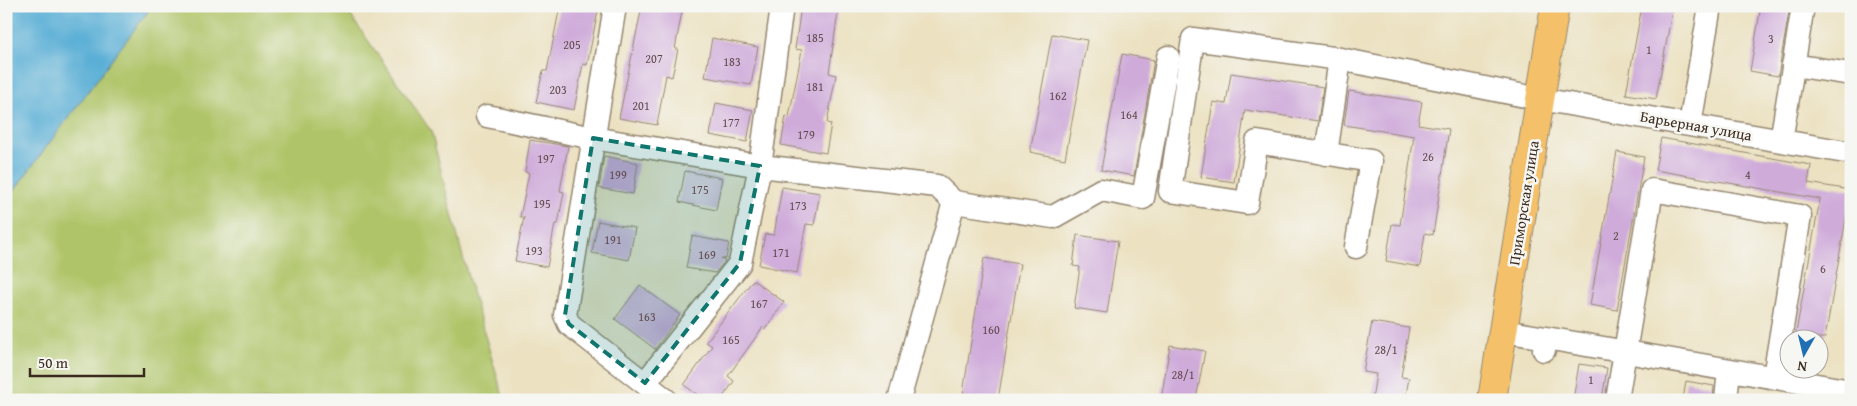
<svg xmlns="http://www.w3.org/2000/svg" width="1857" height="406" font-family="'Gentium Book Plus',serif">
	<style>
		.green { fill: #afc468; stroke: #757743 }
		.water { fill: #5aafd6; stroke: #4a6c7a }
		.building { fill: #cfabda }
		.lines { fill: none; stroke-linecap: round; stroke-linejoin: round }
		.minor-casing { stroke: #948670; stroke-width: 25 }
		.highway-casing { stroke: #948670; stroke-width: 30 }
		.minor { stroke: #fff; stroke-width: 22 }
		.highway { stroke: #f4c16a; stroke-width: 28 }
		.marked { fill: #0f766e; fill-opacity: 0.2; stroke: #0f766e; stroke-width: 4; stroke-dasharray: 10 6; stroke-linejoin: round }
		.labels { text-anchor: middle; stroke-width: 5; stroke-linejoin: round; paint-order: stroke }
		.number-label { font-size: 12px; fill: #604a4d }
		.street-label { font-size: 15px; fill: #3b2a1e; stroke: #f6f6f2 }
	</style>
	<rect width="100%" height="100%" fill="#f6f6f2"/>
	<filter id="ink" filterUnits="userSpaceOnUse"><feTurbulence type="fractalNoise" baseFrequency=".02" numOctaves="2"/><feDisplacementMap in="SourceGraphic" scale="10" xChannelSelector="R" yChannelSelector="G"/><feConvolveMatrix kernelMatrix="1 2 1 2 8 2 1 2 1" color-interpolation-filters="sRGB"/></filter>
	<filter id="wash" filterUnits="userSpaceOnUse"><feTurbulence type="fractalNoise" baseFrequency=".0096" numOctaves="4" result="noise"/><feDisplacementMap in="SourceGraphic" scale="20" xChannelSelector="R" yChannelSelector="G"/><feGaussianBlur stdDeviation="1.12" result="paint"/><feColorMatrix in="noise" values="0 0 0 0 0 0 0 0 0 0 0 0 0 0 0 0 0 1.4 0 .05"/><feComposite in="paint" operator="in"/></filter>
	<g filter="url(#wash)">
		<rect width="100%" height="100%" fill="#ece2c2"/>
		<path class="green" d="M152,6H344L431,131L469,281L504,400H6V201Z"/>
		<path class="water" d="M6,6H152L6,201Z"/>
		<g id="blocks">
			<path class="building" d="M560,6H599L587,65L583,64L574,110L536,102L543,71H547Z
				M642,6H683L675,49H678L672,77L666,75L657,125L619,118Z
				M801,6H839L829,73L836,75L827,123L831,124L826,153L781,145L786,116L789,117L802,50L795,49Z
				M1642,6H1673L1656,99L1626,94Z
				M1761,6H1790L1778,76L1750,71Z
				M1052,34L1087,40L1065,159L1030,152Z
				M712,38L758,47L751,85L705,77Z
				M1122,54L1154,60L1134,176L1101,170Z
				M1231,73L1323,87L1318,121L1245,110L1234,182L1201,177L1213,102L1226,104Z
				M1349,91L1422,102L1418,124L1449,129L1433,235L1425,233L1420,267L1386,261L1392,224L1400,225L1414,136L1344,125Z
				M716,103L753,110L747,142L710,135Z
				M1661,138L1811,165L1808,183L1851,190L1825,338H1795L1820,199L1655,170Z
				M530,140L568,146L560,191L564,192L558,224H555L547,267L515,261L524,217H520L529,173L525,172Z
				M1617,152L1644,157L1617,310L1590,305Z
				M604,156L638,163L633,194L599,188Z
				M685,171L722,178L716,210L679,202Z
				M782,187L820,193L814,225L806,224L797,273L759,265L765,234L774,235Z
				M598,221L635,228L629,260L592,253Z
				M1077,235L1118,241L1107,313L1074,308L1080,267L1073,266Z
				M692,236L729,243L726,259L721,258L725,261L715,273L686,268Z
				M984,258L1020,264L998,400H962Z
				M753,280L784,302L765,329L763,327L728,376L734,381L721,400H705L684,385L712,346L706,342Z
				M640,285L680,315L655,349L615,319Z
				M1372,322L1409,328L1401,377L1409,378L1405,400H1372L1376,374L1363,372Z
				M1170,345L1205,351L1196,400H1161Z
				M1579,364L1607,368L1602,400H1573Z
				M1686,381L1714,386L1713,400H1683Z"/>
		</g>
	</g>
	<g filter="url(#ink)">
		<use href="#blocks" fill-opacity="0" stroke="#948670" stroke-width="1"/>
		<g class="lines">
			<g class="minor-casing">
				<path id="minor" d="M615,6L565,315L569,324L666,400
					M1340,59L1193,39L1170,191L1247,203L1257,142L1371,161L1356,247
					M1793,65L1851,74
					M487,116L593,138L760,166L937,186L954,202L1053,217L1101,190L1143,198L1168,57
					M1690,125L1710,6
					M1781,141L1803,6
					M1326,154L1340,59L1540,99L1851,153
					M1503,331L1546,338L1544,350
					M1546,338L1851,391
					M645,383L740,263L760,166L782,6
					M899,400L954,202
					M1617,400L1652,190L1800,216L1774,377
					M1726,400L1729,370"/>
			</g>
			<g class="highway-casing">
				<path id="highway" d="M1492,400L1555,6"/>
			</g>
			<use href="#minor" class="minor"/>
			<use href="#highway" class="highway"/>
		</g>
	</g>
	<path class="marked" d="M593,138L760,166L740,263L645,383L569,324L565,315Z"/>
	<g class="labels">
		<g class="number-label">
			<text x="815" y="42">185</text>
			<text x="1771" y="43">3</text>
			<text x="572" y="49">205</text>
			<text x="1649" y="54">1</text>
			<text x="654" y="63">207</text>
			<text x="732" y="66">183</text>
			<text x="815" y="91">181</text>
			<text x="558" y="94">203</text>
			<text x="1058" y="100">162</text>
			<text x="641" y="110">201</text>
			<text x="1129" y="119">164</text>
			<text x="731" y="127">177</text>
			<text x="806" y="139">179</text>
			<text x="1428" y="161">26</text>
			<text x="546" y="163">197</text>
			<text x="618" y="179">199</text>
			<text x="1748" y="179">4</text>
			<text x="700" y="194">175</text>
			<text x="542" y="208">195</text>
			<text x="798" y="210">173</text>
			<text x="1616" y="240">2</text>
			<text x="613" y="244">191</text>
			<text x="534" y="255">193</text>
			<text x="781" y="257">171</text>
			<text x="707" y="259">169</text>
			<text x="1823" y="273">6</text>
			<text x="759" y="308">167</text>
			<text x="647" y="321">163</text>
			<text x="991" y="334">160</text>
			<text x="731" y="344">165</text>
			<text x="1386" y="354">28/1</text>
			<text x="1183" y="379">28/1</text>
			<text x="1591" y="384">1</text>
		</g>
		<g class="street-label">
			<text transform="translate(1696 126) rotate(10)" y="5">Барьерная улица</text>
			<text transform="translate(1524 203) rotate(-81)" y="5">Приморская улица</text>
		</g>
	</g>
	<rect width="1857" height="406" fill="none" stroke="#f6f6f2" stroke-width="25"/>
	<g transform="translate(1804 354) rotate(188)"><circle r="24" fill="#f6f6f2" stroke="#aba49d"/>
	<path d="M0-4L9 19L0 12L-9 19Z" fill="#1f6fb2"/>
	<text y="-8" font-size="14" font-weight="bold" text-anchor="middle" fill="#3b2a1e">N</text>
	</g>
	<path d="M30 368v8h114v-8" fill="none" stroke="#3b2a1e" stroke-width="2.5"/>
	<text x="38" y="368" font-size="15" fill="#3b2a1e" stroke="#f6f6f2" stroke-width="4" paint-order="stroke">50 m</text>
</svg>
